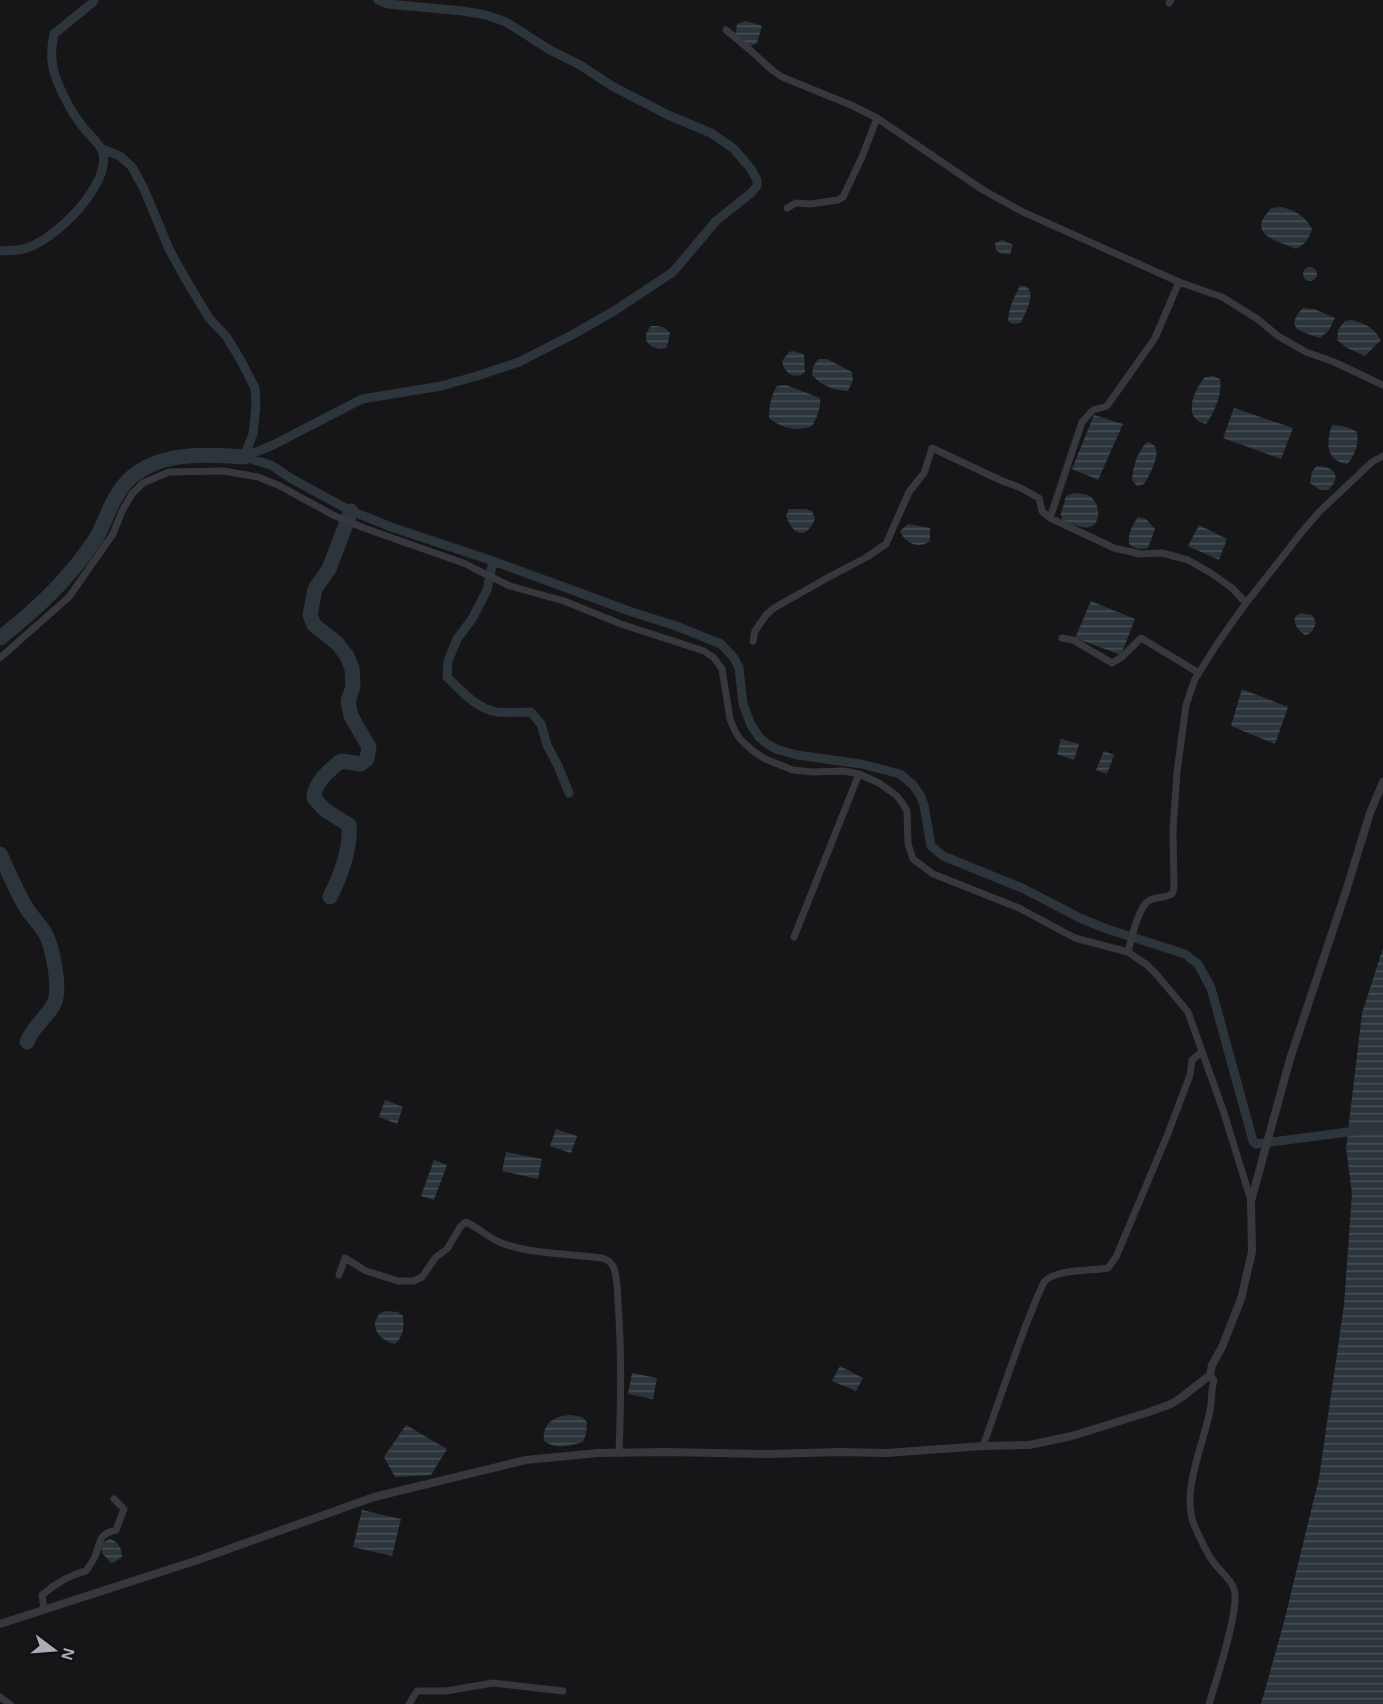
<svg xmlns="http://www.w3.org/2000/svg" width="1383" height="1704" font-family="Arial,sans-serif">
	<style>
		.water { fill: url(#water-rules) }
		.lines { fill: none; stroke-linecap: round; stroke-linejoin: round }
		.canal { stroke: #2c353c; stroke-width: 9 }
		.river { stroke: #2c353c; stroke-width: 15 }
		.minor { stroke: #37383d; stroke-width: 7 }
		.tertiary { stroke: #37383d; stroke-width: 8 }
	</style>
	<defs>
		<pattern id="water-rules" width="6" height="5" patternUnits="userSpaceOnUse" patternTransform="scale(1.5)"><rect width="6" height="5" fill="#2c353c"/><path d="M0 2.5h6" fill="none" stroke="#485056"/></pattern>
	</defs>
	<rect width="100%" height="100%" fill="#161618"/>
	<path class="water" d="M746,21L762,26L757,43L751,46L735,36L737,24Z
		M1282,207C1295,211 1306,216 1312,229C1309,238 1306,244 1296,249C1285,243 1256,238 1262,221C1264,217 1268,212 1271,208Z
		M1002,240L1013,245L1010,254H1002L996,250L995,243Z
		M1303 274a7 7 0 1 1 14 0a7 7 0 1 1-14 0Z
		M1020,286H1026C1037,295 1025,312 1021,323L1012,324L1008,321C1009,308 1014,297 1020,286Z
		M1303,308L1314,309L1335,318L1329,330L1320,338C1304,332 1282,330 1303,308Z
		M1352,320C1366,324 1373,327 1381,340L1365,356L1347,348L1337,340L1338,330L1345,321Z
		M651,326C660,326 664,326 670,333L668,343L666,348C650,351 639,339 651,326Z
		M792,351L804,354L805,372C795,381 784,373 782,361L789,352Z
		M818,359H827L852,372L853,380L848,391C833,390 822,386 812,375L813,367Z
		M1213,376L1220,379C1223,392 1214,414 1206,424C1181,419 1194,390 1205,377Z
		M786,385L820,398C821,407 817,418 812,426C797,432 781,428 769,418C769,406 771,396 777,386Z
		M1234,408L1293,428L1281,459L1223,438Z
		M1094,415L1123,424L1098,480L1072,469Z
		M1332,425C1342,425 1349,427 1357,432C1359,444 1355,456 1347,464C1325,461 1326,441 1332,425Z
		M1147,442C1167,446 1150,474 1144,484L1137,486L1132,480C1133,466 1137,452 1147,442Z
		M1316,466C1334,466 1343,476 1328,490H1320L1310,483L1312,472Z
		M1074,493C1081,494 1087,493 1092,498C1100,505 1101,523 1090,527C1082,529 1070,523 1062,520L1061,514L1066,496Z
		M789,509H805L812,511L815,519C806,540 793,536 786,516Z
		M1138,517L1146,519L1155,529L1148,548C1140,550 1134,549 1129,544C1128,533 1132,526 1138,517Z
		M908,524L930,528V541C918,550 905,543 900,531Z
		M1199,525L1227,539L1219,560L1188,546Z
		M1091,601L1135,619L1121,655L1075,638Z
		M1300,613L1312,615L1316,623C1313,629 1312,634 1305,635C1298,630 1294,625 1295,617Z
		M1242,689L1288,707L1275,744L1231,726Z
		M1061,739L1079,744L1074,760L1057,754Z
		M1104,751L1114,755L1107,774L1096,770Z
		M1383,948V1704H1261L1284,1622L1319,1478L1344,1305L1352,1193L1346,1148L1362,1013Z
		M385,1100L403,1107L397,1124L379,1117Z
		M556,1129L577,1136L571,1153L550,1146Z
		M506,1152L542,1159L538,1179L502,1171Z
		M434,1160L447,1165L434,1200L421,1196Z
		M385,1311L398,1312L403,1316C404,1327 404,1336 395,1344C386,1342 375,1335 375,1324C375,1320 378,1317 379,1314Z
		M840,1366L863,1378L856,1391L832,1381Z
		M632,1373L657,1378L653,1399L628,1394Z
		M571,1415L582,1417L587,1422L586,1434L583,1442C568,1446 557,1450 544,1441C542,1422 555,1416 571,1415Z
		M406,1425L447,1449L431,1475L395,1477L384,1457Z
		M362,1510L401,1519L392,1556L353,1547Z
		M109,1539C118,1540 122,1549 122,1557L115,1562L111,1563L102,1553V1544Z"/>
	<g class="lines">
		<path class="canal" d="M102,149L120,156L132,167L144,189L169,249L185,278L209,318L226,336L240,359L255,388L256,405L253,434L244,457L271,465L292,479L351,511L394,528L493,561L632,612L676,626L721,644L734,658L739,668L743,704L751,725L759,737L767,744L776,749L797,755L861,764L900,774L913,785L920,795L924,805L931,846L943,856L1022,888L1082,919L1107,929L1185,954L1198,964L1211,988L1253,1141L1256,1144L1363,1130H1383
			M0,251C9,250 19,251 27,248C57,238 110,185 103,153C100,143 89,135 83,127C72,114 53,79 52,61C51,52 52,43 54,34L92,3L94,0
			M244,457L273,445L362,399L441,386L477,376L519,362L572,335L614,311L673,272L716,221L751,193L757,186V180L751,169L734,149L724,142L711,133L668,115L612,86L580,65L550,50L506,22L486,15L463,11L388,4L378,0
			M493,561L487,590L472,619L457,639L448,661L447,677C461,691 477,709 497,712C508,713 520,712 531,712L541,724L547,745L558,766L569,793"/>
		<path class="river" d="M0,638C38,608 68,580 95,540C104,526 108,509 117,495C142,451 200,453 244,457
			M0,854C8,871 15,888 24,904C30,915 39,923 45,933C53,947 60,986 55,1001C49,1017 34,1024 27,1042
			M330,897C341,875 351,850 349,825L325,810L314,798C314,783 329,770 341,761L361,764L367,759L369,747L351,716L348,701L353,687L352,668L347,656L337,643L314,625L310,615L315,589L329,569L351,511"/>
		<path class="minor" d="M1169,3L1171,0
			M726,30L750,50L772,70L782,77L851,105L877,118L983,190L1023,212L1179,282L1222,297L1256,318L1278,336L1306,352L1334,362L1383,385
			M787,208L796,203L810,204L838,200L843,197L862,157L877,118
			M1050,518L1082,422L1093,410L1107,406L1155,338L1179,282
			M1062,638L1073,640L1112,663L1122,657L1141,638L1199,673
			M753,641L755,631L766,615L774,608L829,577L867,557L886,544L909,492L924,473L932,448L1000,480L1021,488L1039,498L1042,511L1050,518L1114,548L1140,554L1162,553L1188,560L1211,573L1232,588L1246,603
			M0,658L69,597L113,534L122,511L132,494L143,483L169,472L223,471L258,477L278,485L333,515L364,528L466,564L475,569L510,586L564,601L621,624L704,651L714,658L722,669L730,719L735,731L740,739L753,751L765,759L793,770L812,772L844,771L859,774L879,783L897,796L903,804L907,811L908,844L913,859L933,874L1019,908L1075,938L1128,952L1147,965L1157,975L1188,1012L1224,1113L1251,1201
			M794,937L859,774
			M1128,952C1131,940 1138,906 1150,900C1157,897 1165,898 1172,894L1174,888L1173,830L1177,772L1186,705L1195,679L1217,644L1246,603L1302,532L1319,512L1372,462L1383,456
			M339,1275L345,1258L366,1271L398,1281H414L422,1277L436,1257L447,1249L460,1227L466,1222C478,1227 487,1237 499,1242C527,1254 571,1254 602,1258C607,1260 610,1261 613,1266C618,1277 617,1291 618,1303C622,1353 621,1403 619,1453
			M983,1446C998,1404 1012,1361 1028,1320C1032,1311 1040,1288 1045,1281C1057,1269 1092,1271 1108,1268L1116,1257L1167,1136L1190,1075L1192,1060L1202,1052
			M44,1609L42,1595C56,1583 69,1575 86,1571C89,1566 94,1560 96,1554C101,1540 99,1534 116,1530L124,1509L114,1499
			M0,1697L10,1704
			M409,1704L417,1691H446L493,1683L563,1691
			M1209,1704C1215,1684 1241,1606 1234,1589C1230,1577 1218,1570 1212,1560C1205,1550 1200,1538 1195,1527C1180,1493 1203,1446 1210,1411C1212,1400 1211,1390 1214,1380L1210,1375"/>
		<path class="tertiary" d="M0,1624L198,1560L374,1497L526,1460L598,1453L667,1452L769,1454L840,1452L886,1453L983,1446L1029,1445L1072,1436L1149,1412L1171,1404L1182,1397L1210,1375L1212,1365L1222,1347L1241,1299L1252,1252L1251,1201L1290,1059L1346,891L1370,813L1383,782"/>
	</g>
	<g transform="translate(54 1650) rotate(106)" stroke="#111113" stroke-width="4.5" paint-order="stroke">
	<path d="M0-4.5L10 22L0 15L-10 22Z" fill="#a8adb8"/>
	<text y="-9" font-size="16" font-weight="bold" text-anchor="middle" fill="#a8adb8">N</text>
	</g>
</svg>
